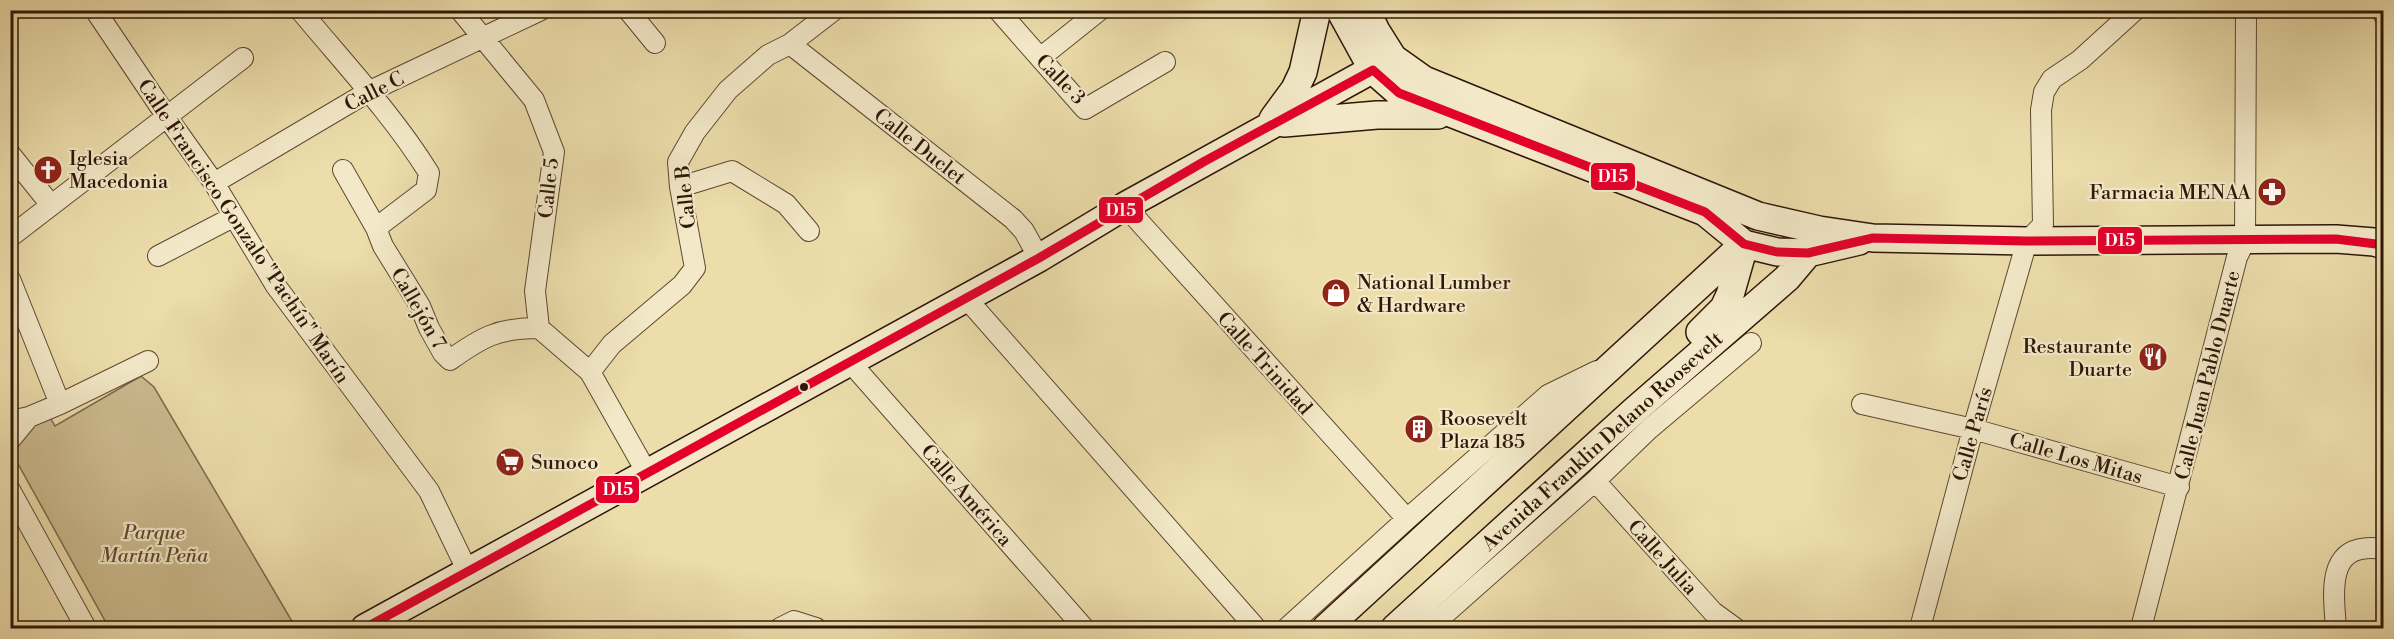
<svg xmlns="http://www.w3.org/2000/svg" width="2394" height="639" font-family="'Libre Bodoni',serif">
	<style>
		.green { fill: #ccbb8f; stroke: #7e684c; stroke-width: 1.5 }
		.lines { fill: none; stroke-linecap: round; stroke-linejoin: round }
		.street-casing { stroke: #5e4832; stroke-width: 22 }
		.secondary-casing { stroke: #2f1609; stroke-width: 30 }
		.street { stroke: #f3e9c8; stroke-width: 20 }
		.secondary { stroke: #f3e9c8; stroke-width: 27 }
		.bus-1-casing { stroke: #f3e9c8; stroke-width: 14 }
		.bus-1 { stroke: #e4002b; stroke-width: 9 }
		.bus-dot { fill: #2f1609; stroke: #f3e9c8; stroke-width: 2 }
		.labels { text-anchor: middle; stroke-width: 4.5; stroke-linejoin: round; paint-order: stroke }
		.street-label { font-size: 20px; fill: #2f1609; stroke: #f3e9c8 }
		.poi-label { font-size: 20px; fill: #2f1609; stroke: #f3e9c8; text-anchor: start }
		.park-label { font-size: 20px; font-style: italic; fill: #5e4831; stroke: #f3e9c8 }
		.line-badge { stroke: #f3e9c8; stroke-width: 2 }
		.badge-label { font-size: 16px; text-anchor: middle; font-weight: bold; fill: #fff }
	</style>
	<rect width="100%" height="100%" fill="#ecddab"/>
	<filter id="stains"><feTurbulence type="fractalNoise" baseFrequency=".00333" numOctaves="4"/><feColorMatrix values="0 0 0 0 .2 0 0 0 0 .09 0 0 0 0 .02 0 0 0 .5 -.17"/></filter>
	<radialGradient id="worn" r=".72"><stop offset=".6" stop-color="#630" stop-opacity="0"/><stop offset="1" stop-color="#630" stop-opacity=".3"/></radialGradient>
	<path class="green" d="M141,376L154,387L296,628H109L17,462L15,445L46,410L55,426Z"/>
	<g class="lines">
		<g class="street-casing">
			<path id="street" d="M95,10L167,117L214,183L276,286L429,491L468,572
				M300,10C344,63 393,115 429,173L426,190L376,228
				M460,10L534,100L554,152L535,291L539,328L590,372L647,473
				M628,10L655,43
				M998,10L1085,109L1165,62
				M2383,10L2384,15
				M790,44L1013,219L1024,231L1039,258
				M1040,58L1100,10
				M10,154L51,205
				M343,170L376,228L383,246L420,306L429,328L443,353L450,360C482,337 498,328 539,328
				M214,183L368,92L541,10
				M680,187L732,171L786,204L809,231
				M1125,206L1407,519
				M10,237L243,58
				M158,256L233,217
				M10,279L60,404
				M966,298L1256,628
				M850,362L1084,628
				M590,372L612,344L682,285L695,268L680,187L678,162L695,132L728,90L768,55L790,44L834,10
				M1862,404L1973,429L2179,487
				M10,421L29,417L60,404L148,361
				M10,440L29,417
				M1595,481L1713,612L1735,628
				M10,490L86,628
				M780,628L794,621L816,628
				M1287,628L1407,519L1548,395L1597,371
				M1429,628L1595,481L1649,429L1751,343
				M1920,628L1973,429L2027,241L2043,225L2041,110L2044,92L2052,79L2080,60L2135,10
				M2141,628L2237,257L2245,241L2246,10
				M2336,628C2333,589 2326,540 2384,549"/>
		</g>
		<g class="secondary-casing">
			<path id="secondary" d="M1340,10L1373,70L1399,93L1705,212L1744,244L1777,252L1808,253L1859,241
				M1366,10L1376,31L1393,58L1424,80L1758,216L1819,230L1873,238L2027,241L2336,239L2374,242L2384,245
				M1273,119L1295,89L1303,72L1317,10
				M1284,123L1377,115H1438
				M1700,332L1724,308L1730,295L1744,246
				M365,628L1039,258L1125,206L1393,58
				M1326,628L1744,244
				M1395,628L1634,411L1787,278L1808,253"/>
		</g>
		<use href="#street" class="street"/>
		<use href="#secondary" class="secondary"/>
		<g class="bus-1-casing">
			<path id="bus-1" d="M1373,70L1399,93L1705,212L1744,244L1777,252L1808,253L1873,238L2027,241L2336,239L2384,245
				M365,628L1039,258L1205,161L1373,70"/>
		</g>
		<use href="#bus-1" class="bus-1"/>
	</g>
	<defs>
		<g id="church-disc" transform="scale(1.5)"><circle r="9.5" fill="#8f2418" stroke="#f3e9c8"/><path d="M-1.2-6h2.4v3.5h3.3v2.4h-3.3V6h-2.4V-.1h-3.3v-2.4h3.3Z" fill="#fff"/></g>
		<g id="pharmacy-disc" transform="scale(1.5)"><circle r="9.5" fill="#8f2418" stroke="#f3e9c8"/><path d="M-2-6h4v4h4v4h-4v4h-4v-4h-4v-4h4Z" fill="#fff"/></g>
		<g id="shop-disc" transform="scale(1.5)"><circle r="9.5" fill="#8f2418" stroke="#f3e9c8"/><path d="M-5-2.5h2.3a2.7 3.5 0 0 1 5.4 0H5L5.5 6h-11ZM-1.5-2.5h3a1.5 2.3 0 0 0-3 0Z" fill="#fff"/></g>
		<g id="restaurant-disc" transform="scale(1.5)"><circle r="9.5" fill="#8f2418" stroke="#f3e9c8"/><path d="M-5-6h1v4h1v-4h1v4h1v-4h1v5L-1.5 .5V6h-2V.5L-5-1ZM5-6V6H3V1.5H1.5Q1.5-4 5-6Z" fill="#fff"/></g>
		<g id="building-disc" transform="scale(1.5)"><circle r="9.5" fill="#8f2418" stroke="#f3e9c8"/><path d="M-4-6H4V6H1V3H-1V6H-4ZM-2.5-4.3h1.7v1.8h-1.7ZM.8-4.3h1.7v1.8H.8ZM-2.5-1h1.7V.8h-1.7ZM.8-1h1.7V.8H.8Z" fill="#fff"/></g>
		<g id="supermarket-disc" transform="scale(1.5)"><circle r="9.5" fill="#8f2418" stroke="#f3e9c8"/><path d="M-6-5.5h2.5l.6 2H6L4.5 2H-2.5L-4.4-4H-6ZM-1.5 3.2a1.3 1.3 0 1 0 .1 0ZM3 3.2a1.3 1.3 0 1 0 .1 0Z" fill="#fff"/></g>
	</defs>
	<g fill-rule="evenodd">
		<use href="#church-disc" x="48" y="170"/>
		<use href="#pharmacy-disc" x="2272" y="192"/>
		<use href="#shop-disc" x="1336" y="293"/>
		<use href="#restaurant-disc" x="2153" y="357"/>
		<use href="#building-disc" x="1419" y="429"/>
		<use href="#supermarket-disc" x="510" y="462"/>
	</g>
	<circle class="bus-dot" cx="804" cy="387" r="5"/>
	<g class="labels">
		<g class="street-label">
			<text transform="translate(1061 79) rotate(46)" y="7">Calle 3</text>
			<text transform="translate(374 91) rotate(-27)" y="7">Calle C</text>
			<text transform="translate(920 146) rotate(38)" y="7">Calle Duclet</text>
			<text transform="translate(548 188) rotate(-84)" y="7">Calle 5</text>
			<text transform="translate(685 197) rotate(-96)" y="7">Calle B</text>
			<text transform="translate(244 231) rotate(56)" y="7">Calle Francisco Gonzalo "Pachín" Marín</text>
			<text transform="translate(419 308) rotate(60)" y="7">Callejón 7</text>
			<text transform="translate(1265 363) rotate(48)" y="7">Calle Trinidad</text>
			<text transform="translate(2207 375) rotate(-76)" y="7">Calle Juan Pablo Duarte</text>
			<text transform="translate(1972 434) rotate(-74)" y="7">Calle París</text>
			<text transform="translate(1602 441) rotate(-42)" y="7">Avenida Franklin Delano Roosevelt</text>
			<text transform="translate(2076 458) rotate(16)" y="7">Calle Los Mitas</text>
			<text transform="translate(967 495) rotate(49)" y="7">Calle América</text>
			<text transform="translate(1663 557) rotate(48)" y="7">Calle Julia</text>
		</g>
		<g class="poi-label">
			<text x="69" y="165">Iglesia<tspan x="69" dy="23">Macedonia</tspan></text>
			<text x="2251" y="199" text-anchor="end">Farmacia MENAA</text>
			<text x="1357" y="289">National Lumber<tspan x="1357" dy="23">&amp; Hardware</tspan></text>
			<text x="2132" y="353" text-anchor="end">Restaurante<tspan x="2132" dy="23">Duarte</tspan></text>
			<text x="1440" y="425">Roosevelt<tspan x="1440" dy="23">Plaza 185</tspan></text>
			<text x="531" y="469">Sunoco</text>
		</g>
		<g class="park-label">
			<text x="154" y="539">Parque<tspan x="154" dy="23">Martín Peña</tspan></text>
		</g>
	</g>
	<g class="line-badge">
		<rect x="1590" y="162" width="46" height="29" rx="6" fill="#e4002b"/>
		<rect x="1098" y="196" width="46" height="28" rx="6" fill="#e4002b"/>
		<rect x="2097" y="226" width="46" height="29" rx="6" fill="#e4002b"/>
		<rect x="595" y="475" width="45" height="29" rx="6" fill="#e4002b"/>
	</g>
	<g class="badge-label">
		<text x="1613" y="182">D15</text>
		<text x="1121" y="216">D15</text>
		<text x="2120" y="246">D15</text>
		<text x="618" y="495">D15</text>
	</g>
	<rect width="2394" height="639" fill="none" stroke="#ecddab" stroke-width="36"/>
	<rect x="12" y="12" width="2370" height="615" fill="none" stroke="#2f1609" stroke-width="3"/>
	<rect x="18" y="18" width="2358" height="603" fill="none" stroke="#2f1609" stroke-width="1.5"/>
	<rect width="100%" height="100%" filter="url(#stains)"/>
	<rect width="100%" height="100%" fill="url(#worn)"/>
</svg>
